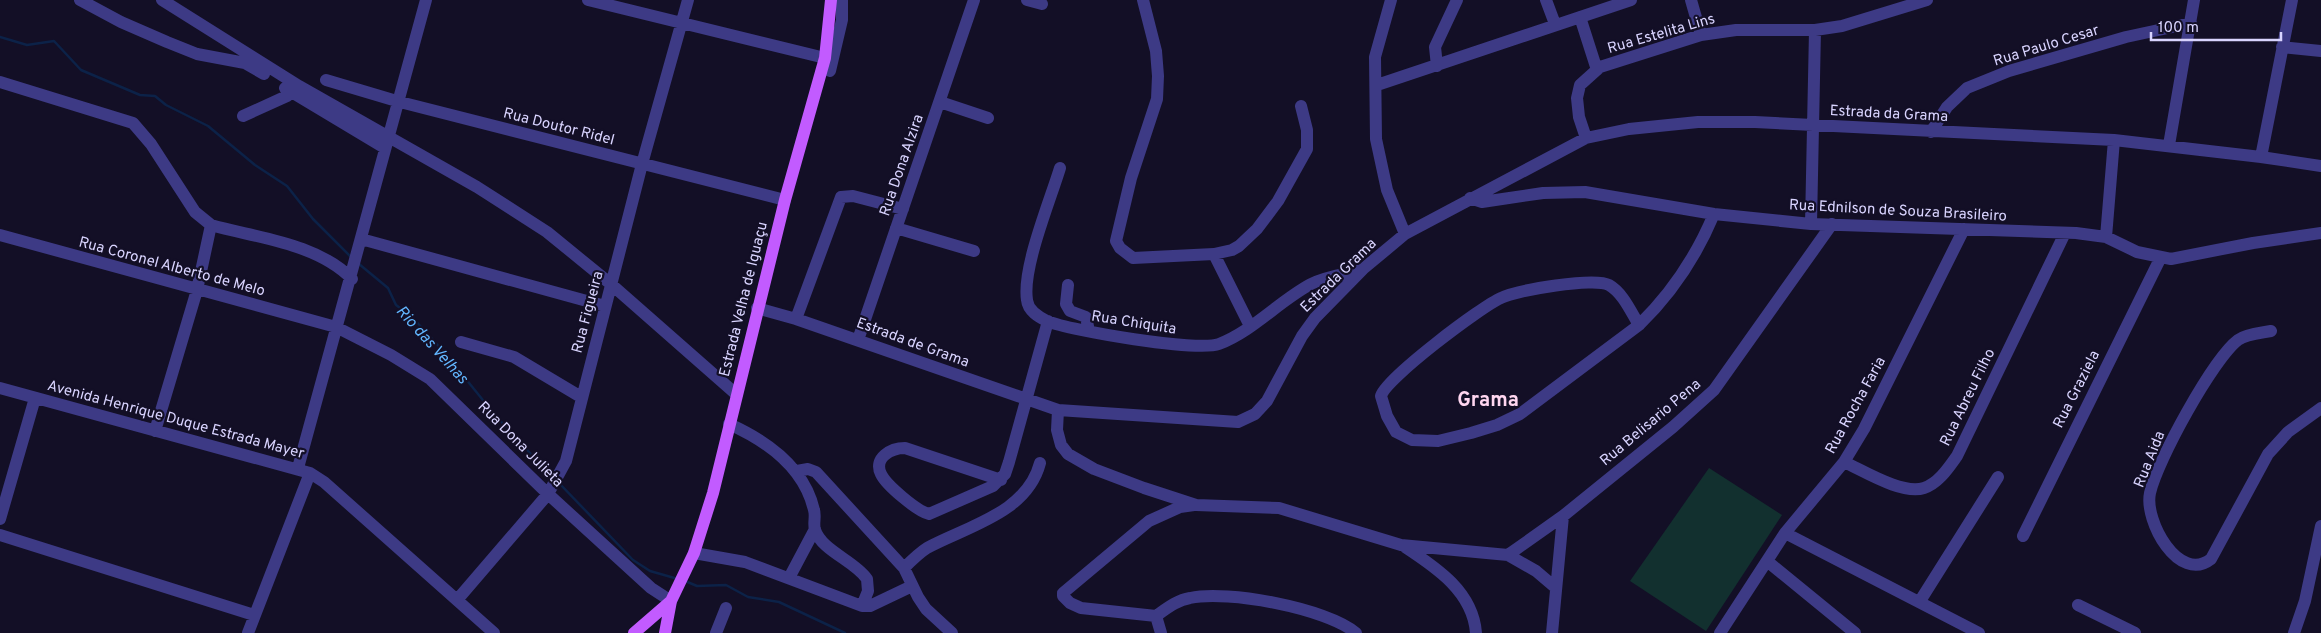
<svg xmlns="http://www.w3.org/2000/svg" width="2321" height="633" font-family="Overpass,sans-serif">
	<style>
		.green { fill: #12302f }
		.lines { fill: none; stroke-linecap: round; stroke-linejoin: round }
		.stream { stroke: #0c2248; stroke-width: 2.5 }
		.minor { stroke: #3d3a85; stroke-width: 12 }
		.major { stroke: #c25bff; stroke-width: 12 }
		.labels { text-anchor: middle; stroke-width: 4.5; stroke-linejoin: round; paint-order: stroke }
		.street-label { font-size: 15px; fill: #d9d4ff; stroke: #130f26 }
		.water-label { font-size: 16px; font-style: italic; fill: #62b6ff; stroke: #130f26 }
		.district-label { font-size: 20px; font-weight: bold; fill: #ffd6f0; stroke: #130f26 }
	</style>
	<rect width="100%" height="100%" fill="#130f26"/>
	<path class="green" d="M1709,468L1782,515L1706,631L1630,581Z"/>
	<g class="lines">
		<path class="stream" d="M0,37L27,45L54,41L81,70L140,95L155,96L166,105L208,126L255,165L287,186L313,219L351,257
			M359,264L388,288L396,305L412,317L444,352L495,415L552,477
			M558,482L633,560L650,571L678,579
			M685,581L697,586L726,585L748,597L779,602L845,633"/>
		<path class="minor" d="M80,0L121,22L167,42L197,54L245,63L264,74
			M162,0L299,86L477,187L547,232L612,285L736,394
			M588,0L825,58
			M1027,0L1042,4
			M1143,0L1156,51L1158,76L1157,99L1131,178L1116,241L1120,248L1133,258L1214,254L1232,250L1239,246L1257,229L1278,201L1307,149V130L1301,106
			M1391,0L1375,57L1376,139L1387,190L1405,234
			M1546,0L1555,24
			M1691,0L1701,35
			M1580,17L1597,70
			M2282,47L2321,51
			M1437,66L1435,47L1457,0
			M830,71L842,20V0
			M326,80L400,102L785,200
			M0,82L133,123L151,144L195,212L211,225C257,238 317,243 352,279
			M1377,85L1631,0
			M285,88L385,148
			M940,102L988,118
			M243,116L287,96L297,88
			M1931,132L1947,107L1967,88L2009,71L2126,37L2191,23
			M1586,138L1579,117L1577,98L1580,85L1600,67L1701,35L1736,30H1815L1842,26L1927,0
			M2169,145L2194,0
			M2261,157L2292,0
			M1060,168C1050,201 1022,268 1027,300C1028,311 1039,317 1047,321C1071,331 1198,352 1219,344C1253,331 1279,301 1311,284C1327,276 1345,274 1362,270
			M1470,198L1482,202L1543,193L1585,192L1714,214L1811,224L2076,233L2106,237L2137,252L2171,259L2253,243L2321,233
			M1811,224L1815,30
			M896,228L974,251
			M0,235L336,327L391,355L430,379L548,494L651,588L671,601
			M2106,237L2114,140
			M361,239L605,306
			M1214,254L1250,326
			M1068,285L1066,304L1070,311L1086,317L1089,331
			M757,308L796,319L1058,410L1238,422L1255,414L1267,401L1302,336L1315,318L1363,269L1405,234L1586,138L1629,129L1698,122H1755L2114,140L2261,157L2321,166
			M796,319L841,197L853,196L903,209
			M1639,325C1631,312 1623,293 1609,285C1595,277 1517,290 1501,298C1482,306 1385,379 1381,396L1387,416L1396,432L1412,440L1438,441L1471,433L1497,425L1520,414L1639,325C1673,292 1696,257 1714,214
			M2271,331C2261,333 2246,334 2238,340C2213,359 2157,461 2150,493C2144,521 2179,584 2211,559L2268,454L2288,432L2321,408
			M858,340L974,0
			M461,342L514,357L581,397
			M0,388L310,473L324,482L494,633
			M1058,410L1057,430L1061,445L1068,454L1094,469L1144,488L1196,505L1279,508L1401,545L1508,555L1536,571L1556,588
			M729,424C767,441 804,467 814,510C816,516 813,524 815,530C822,551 855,561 867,579L868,591L862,606
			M155,431L197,290L211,225
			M1844,462C1864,471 1902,495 1924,488C1939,483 1949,467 1957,456L2065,233
			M298,468L426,0
			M797,471L808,469L816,472L904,568L918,597L926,609L952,633
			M1001,480L905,448C891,448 873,458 881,474C886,485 917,511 929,514L993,486L1005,474L1009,462L1048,321
			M0,519L35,398
			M1785,533L1979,633
			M0,535L254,615
			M2023,536L2160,259
			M1405,547C1437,568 1473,592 1476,633
			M694,553L745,562L862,606H870L912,586
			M1508,555L1563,516
			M1767,561L1855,633
			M904,568C911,561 919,553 927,548C968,526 1027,513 1040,463
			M789,578L815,529
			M457,600L548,494L566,461L642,164L688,0
			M1920,601L1998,477
			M2078,605L2135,633
			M1156,616L1081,608L1070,603L1063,596V593L1149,521L1180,507L1194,505
			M248,633L310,473
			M716,633L726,608
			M1161,633L1156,616C1166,609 1177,600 1190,598C1228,590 1326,608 1356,633
			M1552,633L1563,516L1673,427L1714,390L1832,224
			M1720,633L1785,533L1844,462L1864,429L1964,229
			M2294,633L2305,601L2321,526"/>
		<path class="major" d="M634,633L671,601
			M665,633L671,601L694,553L713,493L785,200L825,58L831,0"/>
	</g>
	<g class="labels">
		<g class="street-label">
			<text transform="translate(1661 33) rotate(-16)" y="5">Rua Estelita Lins</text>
			<text transform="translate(2046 45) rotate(-17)" y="5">Rua Paulo Cesar</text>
			<text transform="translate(1889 113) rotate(3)" y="5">Estrada da Grama</text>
			<text transform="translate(559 126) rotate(14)" y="5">Rua Doutor Ridel</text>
			<text transform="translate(901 165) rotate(-71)" y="5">Rua Dona Alzira</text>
			<text transform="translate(1898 210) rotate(3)" y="5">Rua Ednilson de Souza Brasileiro</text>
			<text transform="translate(172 266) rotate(15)" y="5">Rua Coronel Alberto de Melo</text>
			<text transform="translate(1338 275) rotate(-44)" y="5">Estrada Grama</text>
			<text transform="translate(743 299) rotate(-76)" y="5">Estrada Velha de Iguaçu</text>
			<text transform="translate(587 312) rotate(-75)" y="5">Rua Figueira</text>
			<text transform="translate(1134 322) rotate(9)" y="5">Rua Chiquita</text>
			<text transform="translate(913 342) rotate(20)" y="5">Estrada de Grama</text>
			<text transform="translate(2076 389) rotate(-63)" y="5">Rua Graziela</text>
			<text transform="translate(1967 397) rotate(-64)" y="5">Rua Abreu Filho</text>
			<text transform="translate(1855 405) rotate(-61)" y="5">Rua Rocha Faria</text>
			<text transform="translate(176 419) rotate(15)" y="5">Avenida Henrique Duque Estrada Mayer</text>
			<text transform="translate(1650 422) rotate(-40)" y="5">Rua Belisario Pena</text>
			<text transform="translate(521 444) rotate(45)" y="5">Rua Dona Julieta</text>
			<text transform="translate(2149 459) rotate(-68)" y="5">Rua Aida</text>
		</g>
		<g class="water-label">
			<text transform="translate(433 344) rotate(48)" y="6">Rio das Velhas</text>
		</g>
		<g class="district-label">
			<text x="1488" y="406">Grama</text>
		</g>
	</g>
	<path d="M2151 32v8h130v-8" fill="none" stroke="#d9d4ff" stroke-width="2.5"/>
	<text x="2158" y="32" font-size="15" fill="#d9d4ff" stroke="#130f26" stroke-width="4" paint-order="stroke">100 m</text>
</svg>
